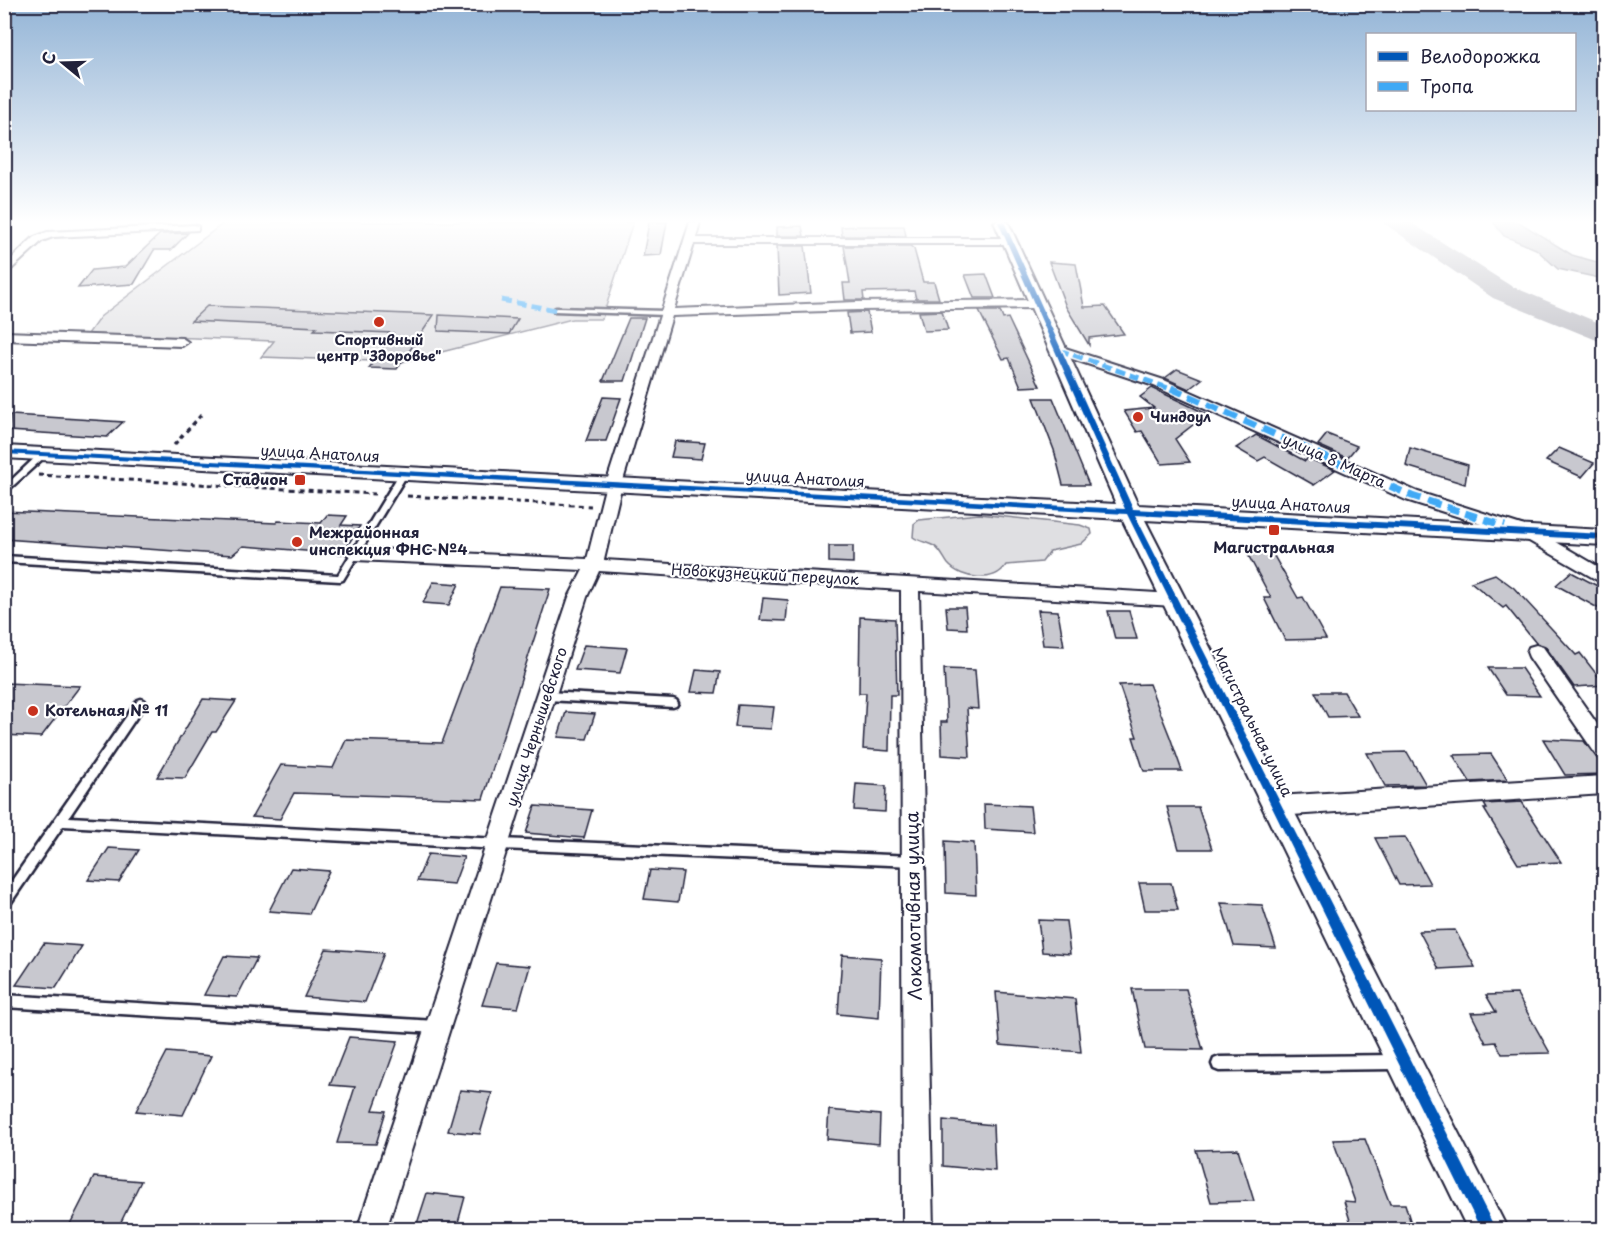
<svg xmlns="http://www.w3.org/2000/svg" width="1609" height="1234" font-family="'Playpen Sans',sans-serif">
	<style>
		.green { fill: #dfdfe2; stroke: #80808e; stroke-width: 1.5 }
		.water { fill: #b4b4bc; stroke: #7a7a88; stroke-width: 1.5 }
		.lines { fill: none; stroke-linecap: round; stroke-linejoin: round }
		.river { fill: #b4b4bc; fill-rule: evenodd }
		.building { fill: #c8c8cf; stroke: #22223b; stroke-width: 1.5 }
		.lane-casing { stroke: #22223b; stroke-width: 5 }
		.street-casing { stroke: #22223b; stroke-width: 4 }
		.secondary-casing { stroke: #22223b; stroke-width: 4 }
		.path { stroke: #22223b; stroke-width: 3; stroke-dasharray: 5 4; stroke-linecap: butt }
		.lane { fill: #fff; fill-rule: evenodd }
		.street { fill: #fff; fill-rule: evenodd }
		.secondary { fill: #fff; fill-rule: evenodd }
		.quiet-far1 { stroke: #3fa9f5; stroke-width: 5; stroke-dasharray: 10 5; stroke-linecap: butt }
		.quiet { stroke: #3fa9f5; stroke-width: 7; stroke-dasharray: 13 7; stroke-linecap: butt }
		.cycleway-casing { stroke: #fff; stroke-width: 4 }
		.cycleway { fill: #0057b8; fill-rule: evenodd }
		.poi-dot { fill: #c8321e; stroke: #fff; stroke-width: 2 }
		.labels { text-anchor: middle; stroke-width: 4.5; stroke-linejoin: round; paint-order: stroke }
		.far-poi-label { font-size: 14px; font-weight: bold; fill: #22223b; stroke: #fff }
		.street-label { font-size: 15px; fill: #22223b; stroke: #fff }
		.poi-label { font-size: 15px; font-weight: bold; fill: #22223b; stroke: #fff; text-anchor: start }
		.near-street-label { font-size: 18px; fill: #22223b; stroke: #fff }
	</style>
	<rect width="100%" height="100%" fill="#fff"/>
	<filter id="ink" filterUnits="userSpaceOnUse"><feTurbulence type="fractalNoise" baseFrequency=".0167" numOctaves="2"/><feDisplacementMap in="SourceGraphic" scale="12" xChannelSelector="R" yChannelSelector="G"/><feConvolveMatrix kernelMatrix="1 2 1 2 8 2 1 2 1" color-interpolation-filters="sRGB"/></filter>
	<g filter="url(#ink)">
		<path class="green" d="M225,222H633L602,319H572L402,362L261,357L274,341L88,334L100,317Z
			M979,514L1080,525L1091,529L1092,534L1081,544L1050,551L1042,562L1006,565C995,583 962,580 948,564C944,559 941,550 934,546C927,542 920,542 913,537L914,524L919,520Z"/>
		<path class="water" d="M1493,222H1519L1572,255L1604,264V279L1558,269L1536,249L1504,236Z"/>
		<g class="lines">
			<path class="river" d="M1382,222H1410L1511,286L1604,325V343L1493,298Z"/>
		</g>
		<path class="building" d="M649,222H667L661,255L643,256Z
			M802,226L804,236H777V227Z
			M858,226H904L906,236H842L841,227Z
			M188,233L171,250H154L134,284L78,288L92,270L125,267L160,234Z
			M777,246H805L811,293L779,295Z
			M844,246H910L914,249L923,282H934L939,299H916L914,291L863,292L864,300H845L843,283H850Z
			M1049,262L1076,264L1084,307L1105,306L1124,334L1089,338V345L1066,307Z
			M986,274L995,298H974L965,275Z
			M207,306L384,313L434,315L397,369L369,368L393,333L314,330L317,327L191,321Z
			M942,311L948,330L924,331L919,312Z
			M979,311H1000L1003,319L1008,318L1040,386L1021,387L1009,358L1003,359Z
			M867,312L871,332L850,333L847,313Z
			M439,315L518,319L509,334L438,331Z
			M629,318H645L625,381H603Z
			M1177,369L1202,379L1189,389L1165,378Z
			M1152,388L1207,414L1175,439L1190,462L1162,464L1142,431L1137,432L1124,411L1154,408L1140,397Z
			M603,397L621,398L606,441H586Z
			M1034,398H1053L1089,485H1063L1054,450Z
			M10,415L47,417L123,422L107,437L9,431Z
			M1327,434L1357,446L1347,458L1318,445Z
			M1256,435L1305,461L1308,458L1335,470L1314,485L1265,457L1258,461L1236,448Z
			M675,441L705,443L701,459L671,457Z
			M1410,448L1468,465L1465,484L1406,466Z
			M1559,448L1594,463L1582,477L1546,461Z
			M4,511L276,523L278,521L321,523L327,515L347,516L341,525L360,526L342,554L243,546L232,555L4,539Z
			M829,546H853V563L829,562Z
			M1245,549H1270L1298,598L1303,597L1326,639L1285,640L1264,598H1271Z
			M1571,572L1605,590V612L1556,585Z
			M1495,574L1514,588L1576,655L1580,653L1605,685L1574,687L1545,646L1536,643L1506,606L1503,608L1471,582Z
			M433,582L459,584L449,605L423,603Z
			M500,587L550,589L483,799L294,793L280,819L252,817L281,765L333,768L346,740L442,743Z
			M763,598L788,600L786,621L760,620Z
			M946,607H965L967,629L948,628Z
			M1038,610L1058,611L1064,646L1043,645Z
			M1108,611H1129L1137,639H1115Z
			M860,617L895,619L897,695H890L889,751L863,749L866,693H859Z
			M584,645L627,648L620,673L575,670Z
			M1488,668H1521L1540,696L1506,695Z
			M944,669L975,670L978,709L967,708L970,757L942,755L941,722H947Z
			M696,670L720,672L716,693L691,692Z
			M4,683L80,686L41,737L4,735Z
			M1149,684L1170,737L1182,771H1144L1133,737H1137L1119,685Z
			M1315,692H1344L1358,716L1328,717Z
			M203,699L236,701L216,732H212L185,778L157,777Z
			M738,705L774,707L771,729L735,727Z
			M566,712L595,714L587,739L558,737Z
			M1543,739L1584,741L1605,769V774L1565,775Z
			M1407,752L1426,785L1385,786L1367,753Z
			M1491,754L1508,780L1470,782L1453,755Z
			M856,784L886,786L885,812L854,810Z
			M1522,802L1561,862L1518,864L1484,809H1487L1484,804Z
			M984,804L1030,806L1033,832L985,829Z
			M535,806L592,810L584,838L526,833Z
			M1167,807H1198L1212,849H1179Z
			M1405,837L1430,884L1399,885L1375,838Z
			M945,841L974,843L976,895L946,893Z
			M109,848L139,850L119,882L88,880Z
			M428,854L464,857L454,884L417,881Z
			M291,868L329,871L309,914L269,911Z
			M650,870L683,872L678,902L644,899Z
			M1139,883H1171L1178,910H1145Z
			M1221,903L1262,905L1276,948L1234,946Z
			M1038,920L1066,921L1070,954L1042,952Z
			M1455,930L1475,967L1439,969L1419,931Z
			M44,943L82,946L56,988L16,985Z
			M326,949L384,953L365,1002L304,997Z
			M842,955L881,958L879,1018L838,1014Z
			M224,956L257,958L237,997L204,995Z
			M496,963L530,966L518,1008L482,1005Z
			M1132,989H1186L1203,1050L1145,1049Z
			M996,992L1075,999L1081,1052L1000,1045Z
			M1517,994L1550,1053L1502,1054L1496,1042L1486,1043L1471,1013L1496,1012L1486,995Z
			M349,1037L398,1041L373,1110L386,1111L376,1144L337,1143L355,1087L330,1085Z
			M167,1052L211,1056L183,1115L136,1111Z
			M460,1090L492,1093L480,1134L448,1131Z
			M829,1110L880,1115L879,1144L827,1139Z
			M943,1120L993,1125L995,1171L943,1166Z
			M1365,1139L1390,1204H1405L1413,1230H1353L1344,1201L1355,1202L1333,1140Z
			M1238,1149L1254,1201L1211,1202L1196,1150Z
			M94,1177L141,1181L117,1230H67Z
			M427,1193L465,1197L456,1230H415Z"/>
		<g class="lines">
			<g class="lane-casing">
				<path id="lane" d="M556,308L665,311L668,313L665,315L554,311V309Z
					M41,452H47L48,454L4,494V487Z
					M401,471H407L408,473L343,580L340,581L4,562V556L338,575Z
					M547,692L673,699L676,700L678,703L676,706L673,707L547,700L544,699L542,696L544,693Z
					M141,699L144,700L146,703L144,706L69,817L499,839L914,856L918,857L920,861L918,865L914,866L499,849L63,826L8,907L4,908V892L138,700Z
					M4,995L436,1021L441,1022L442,1027L441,1032L436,1033L4,1007Z
					M1397,1055L1402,1057L1404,1062L1402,1067L1397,1069L1219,1071L1214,1069L1212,1064L1214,1059L1219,1057Z"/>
			</g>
			<g class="street-casing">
				<path id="street" d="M690,222H700L696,238H1009L1015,241L1009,244H694L674,309L857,302L1037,300L1043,304L1037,308L857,310L672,316L622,484L604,560L1174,594L1180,595L1183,600L1180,605L1174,606L919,591L933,1230H903L901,590L599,571L587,597L386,1230H357L569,597L583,570L355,560L347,554L355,548L587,559L606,484Z
					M194,225L198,226V230L53,237L42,241L4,276V266L34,237L47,232Z
					M4,332L182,338L188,342L182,346L4,340Z
					M1059,346L1164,380L1418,492L1534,529L1604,570V584L1522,537L1406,500L1154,386L1054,353L1052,350Z
					M1536,645L1543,647L1604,734V758L1597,756L1529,657L1527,652L1529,647Z
					M1604,776V794L1277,816L1269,813L1266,806L1269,799L1277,796Z"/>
			</g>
			<g class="secondary-casing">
				<path id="secondary" d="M994,222H1008L1138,505L1604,530V545L1145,520L1508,1230H1468L1122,519L4,458V446L1116,504Z"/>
			</g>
			<path class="path" d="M174,445L201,415
				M38,475L375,494
				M407,496L591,506"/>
			<use href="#lane" class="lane"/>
			<use href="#street" class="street"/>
			<use href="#secondary" class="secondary"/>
			<path class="quiet-far1" d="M501,300L556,310
				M1059,350L1174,390"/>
			<path class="quiet" d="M1171,388L1412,496L1505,526"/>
			<g class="cycleway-casing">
				<path id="cycleway" d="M998,222H1004L1133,509L1604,534V540L1135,515L1496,1230H1481L1127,514L4,454V450L1125,509Z"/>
			</g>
			<use href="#cycleway" class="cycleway"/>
		</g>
	</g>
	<linearGradient id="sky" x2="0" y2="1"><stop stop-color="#93b4d6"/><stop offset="0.56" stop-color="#fff"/><stop offset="1" stop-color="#fff" stop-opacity="0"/></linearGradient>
	<rect width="1609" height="395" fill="url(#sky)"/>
	<g class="poi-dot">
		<circle cx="379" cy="322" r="6"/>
		<circle cx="1138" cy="417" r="6"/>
		<rect x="294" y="474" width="12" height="12" rx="3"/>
		<rect x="1268" y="524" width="12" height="12" rx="3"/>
		<circle cx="297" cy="542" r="6"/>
		<circle cx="33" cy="711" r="6"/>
	</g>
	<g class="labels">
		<g class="far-poi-label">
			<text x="379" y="345">Спортивный<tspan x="379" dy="16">центр "Здоровье"</tspan></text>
			<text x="1150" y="422" text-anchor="start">Чиндоул</text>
		</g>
		<g class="street-label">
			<text transform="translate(320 454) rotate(3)" y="5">улица Анатолия</text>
			<text transform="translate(1334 461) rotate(24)" y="5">улица 8 Марта</text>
			<text transform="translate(805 479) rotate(3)" y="5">улица Анатолия</text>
			<text transform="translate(1291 505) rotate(3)" y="5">улица Анатолия</text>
			<text transform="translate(765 575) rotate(3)" y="5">Новокузнецкий переулок</text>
			<text transform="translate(1252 722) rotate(64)" y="5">Магистральная улица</text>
			<text transform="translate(537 727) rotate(-72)" y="5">улица Чернышевского</text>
		</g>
		<g class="poi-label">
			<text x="288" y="485" text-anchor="end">Стадион</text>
			<text x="309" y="538">Межрайонная<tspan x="309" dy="17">инспекция ФНС №4</tspan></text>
			<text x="1274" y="553" text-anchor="middle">Магистральная</text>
			<text x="45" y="716">Котельная № 11</text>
		</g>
		<g class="near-street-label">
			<text transform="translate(914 906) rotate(-91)" y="6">Локомотивная улица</text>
		</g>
	</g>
	<rect width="1609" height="1234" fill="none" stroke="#fff" stroke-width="24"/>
	<rect x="12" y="12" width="1585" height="1210" fill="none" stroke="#22223b" stroke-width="2" filter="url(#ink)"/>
	<rect x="1366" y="33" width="210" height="78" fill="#ffffff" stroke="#a7a7b1" stroke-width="1.5"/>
	<rect x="1378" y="52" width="30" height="9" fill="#0057b8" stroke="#a7a7b1" stroke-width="1.5"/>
	<text x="1420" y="63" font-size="18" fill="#22223b">Велодорожка</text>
	<rect x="1378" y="82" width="30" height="9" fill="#3fa9f5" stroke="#a7a7b1" stroke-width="1.5"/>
	<text x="1420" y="93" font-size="18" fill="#22223b">Тропа</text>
	<g transform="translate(63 63) rotate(289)" stroke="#ffffff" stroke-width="4.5" paint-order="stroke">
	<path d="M0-4.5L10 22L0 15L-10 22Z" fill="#22223b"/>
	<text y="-9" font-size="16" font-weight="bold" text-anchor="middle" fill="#22223b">С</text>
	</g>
</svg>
